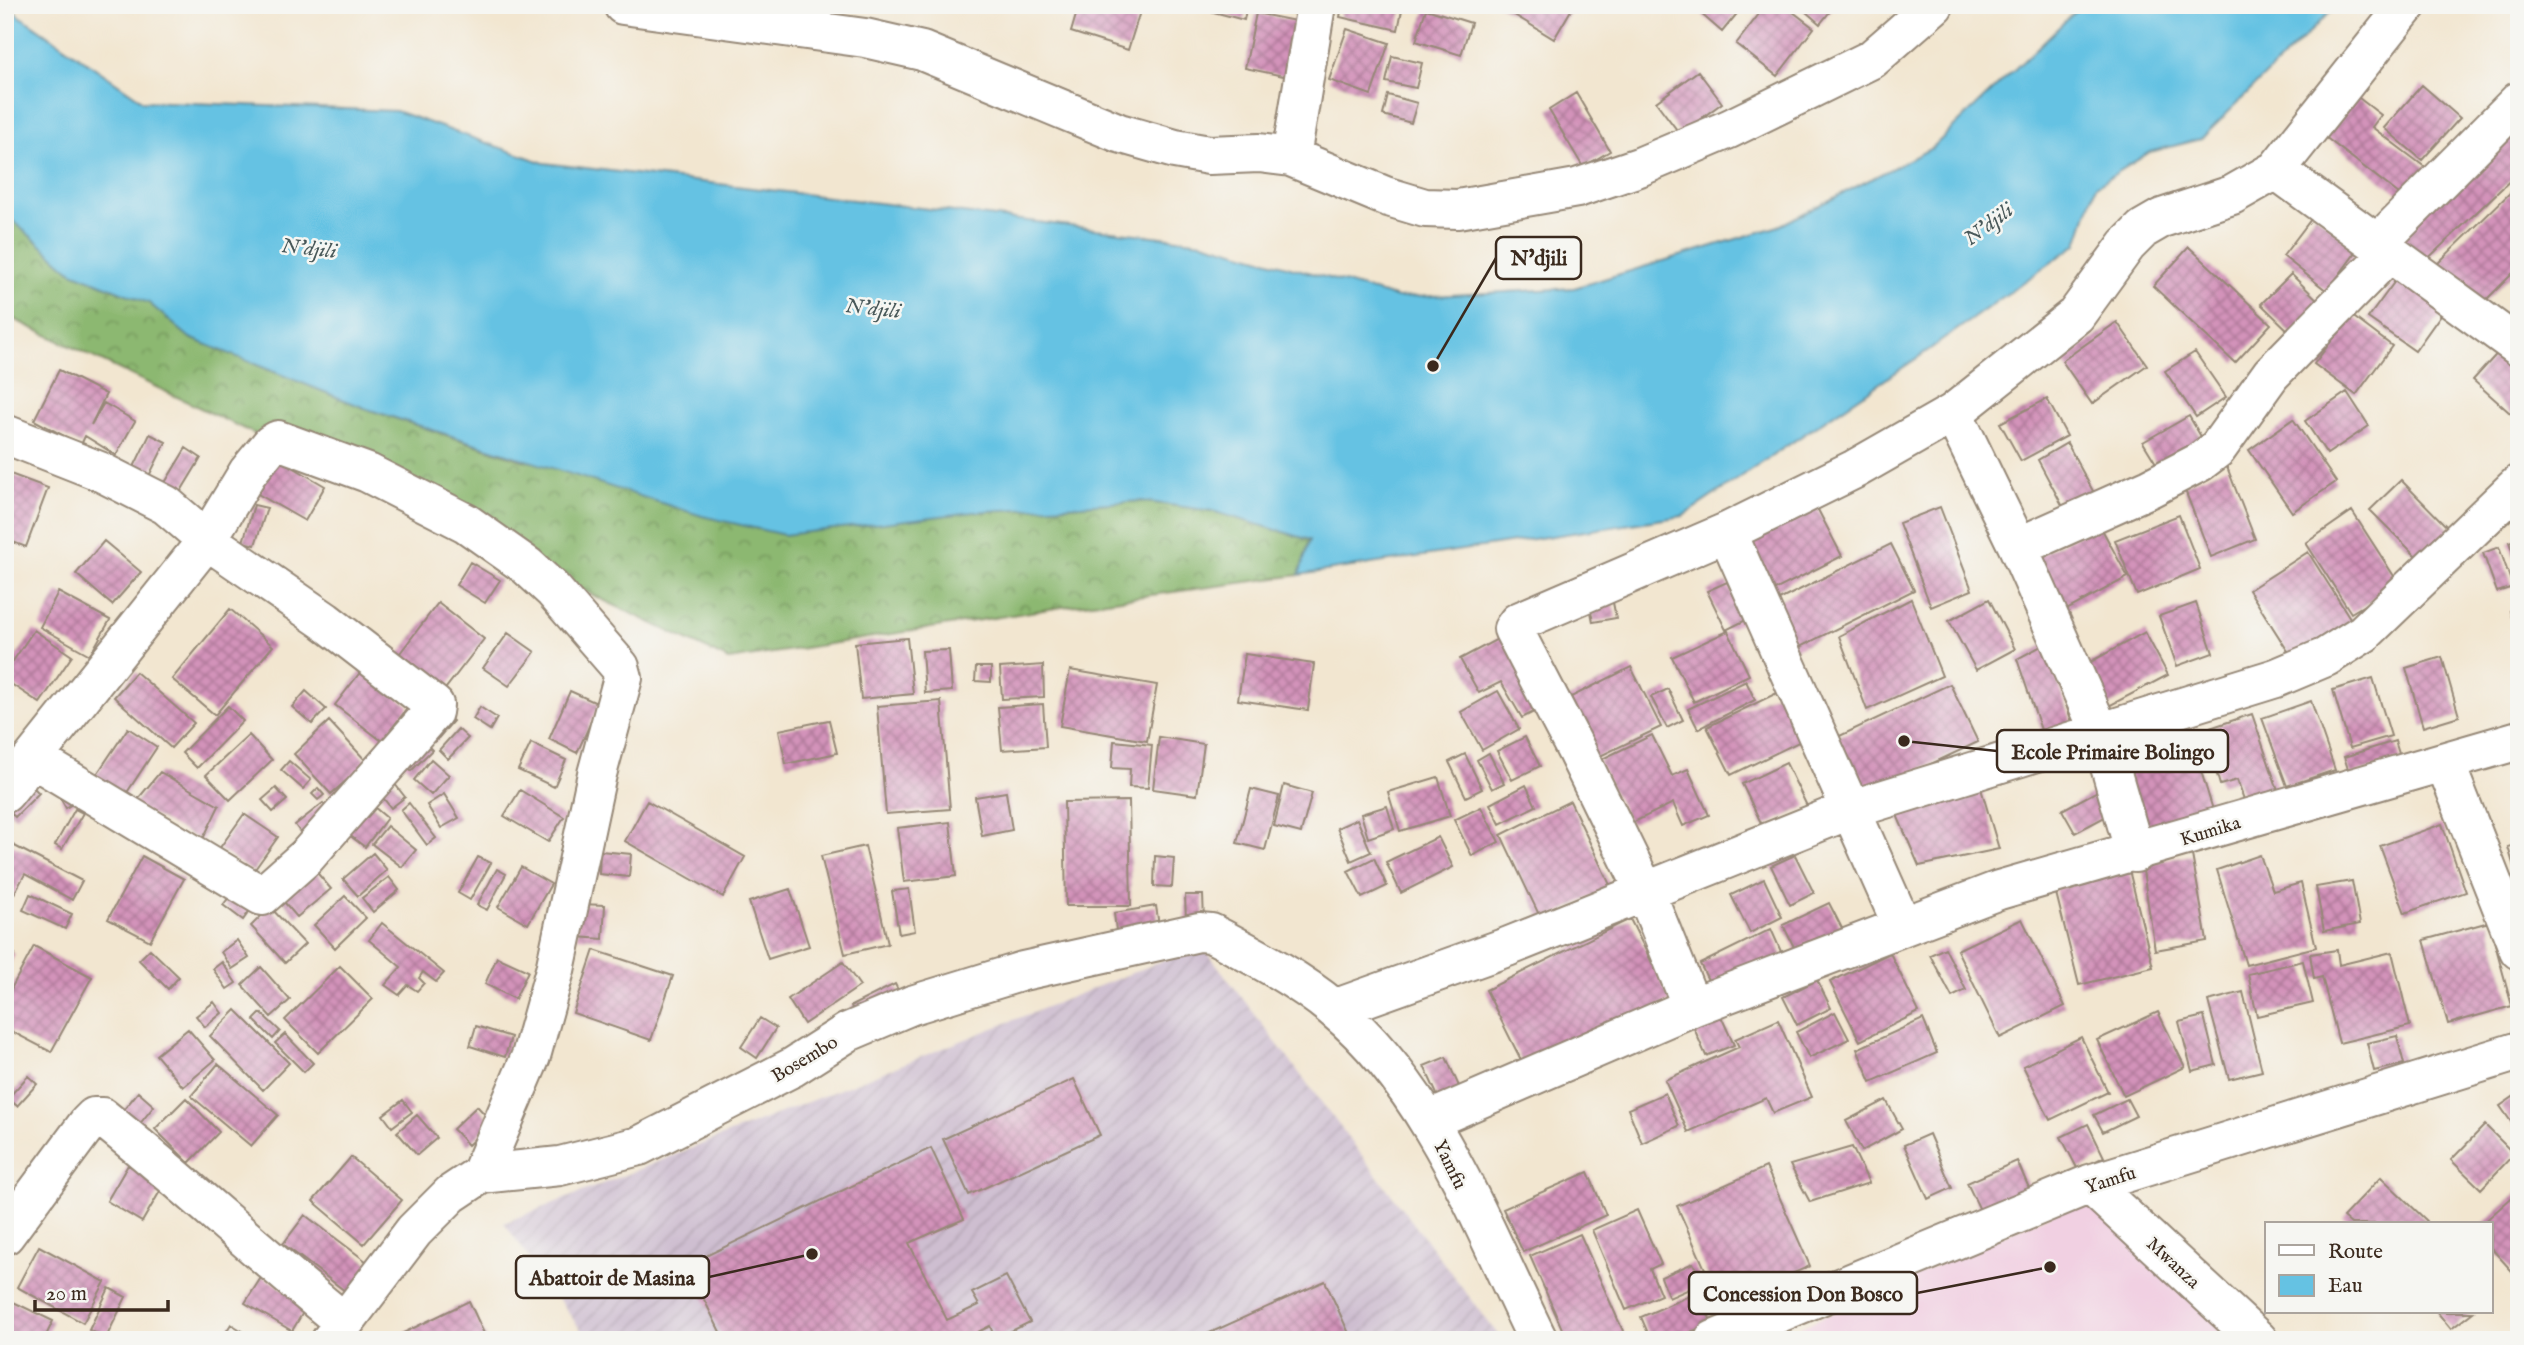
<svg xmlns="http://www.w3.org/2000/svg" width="2524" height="1345" font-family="'IM FELL English',serif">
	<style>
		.built { fill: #f1d0e2 }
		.industrial { fill: url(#industrial-furrows) }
		.forest { fill: url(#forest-crowns); stroke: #647148; stroke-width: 2 }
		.water { fill: #65c2e3; stroke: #507680; stroke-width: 2 }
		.building { fill: url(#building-cross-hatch) }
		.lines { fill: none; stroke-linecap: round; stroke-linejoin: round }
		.minor-casing { stroke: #968877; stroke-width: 42 }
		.minor { stroke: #fff; stroke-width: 38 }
		.labels { text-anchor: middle; stroke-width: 5; stroke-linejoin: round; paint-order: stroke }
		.street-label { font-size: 19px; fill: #3b2a1e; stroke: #f6f6f2 }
		.water-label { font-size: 21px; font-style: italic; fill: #485859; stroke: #f6f6f2 }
		.leader { fill: none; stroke: #3b2a1e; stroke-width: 2.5 }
		.callout-dot { fill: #3b2a1e; stroke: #f6f6f2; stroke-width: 2.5 }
		.callout { fill: #f6f6f2; stroke: #3b2a1e; stroke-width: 2.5 }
		.callout-label { font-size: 21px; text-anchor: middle; font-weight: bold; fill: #3b2a1e }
	</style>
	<defs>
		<pattern id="industrial-furrows" width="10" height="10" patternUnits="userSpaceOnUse" patternTransform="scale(1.75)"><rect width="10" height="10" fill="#cebed0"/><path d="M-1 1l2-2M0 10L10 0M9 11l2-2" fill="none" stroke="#b2a3b2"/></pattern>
		<pattern id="forest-crowns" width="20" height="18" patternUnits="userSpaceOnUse" patternTransform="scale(1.75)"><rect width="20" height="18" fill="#8cb871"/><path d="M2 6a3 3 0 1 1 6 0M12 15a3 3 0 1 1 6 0" fill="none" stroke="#74965c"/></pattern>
		<pattern id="building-cross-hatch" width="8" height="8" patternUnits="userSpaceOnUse" patternTransform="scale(1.75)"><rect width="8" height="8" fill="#d393ba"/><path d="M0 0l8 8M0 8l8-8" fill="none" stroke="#ac7897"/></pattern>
	</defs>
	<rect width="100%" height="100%" fill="#f6f6f2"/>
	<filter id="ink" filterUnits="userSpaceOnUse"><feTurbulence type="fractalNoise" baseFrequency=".0143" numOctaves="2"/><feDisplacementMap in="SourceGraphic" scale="14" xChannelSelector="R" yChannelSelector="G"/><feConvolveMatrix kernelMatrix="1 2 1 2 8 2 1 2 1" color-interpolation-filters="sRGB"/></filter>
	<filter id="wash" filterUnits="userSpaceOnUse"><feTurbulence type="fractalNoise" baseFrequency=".00686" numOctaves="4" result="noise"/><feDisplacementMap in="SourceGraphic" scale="28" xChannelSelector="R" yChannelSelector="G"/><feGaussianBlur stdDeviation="1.57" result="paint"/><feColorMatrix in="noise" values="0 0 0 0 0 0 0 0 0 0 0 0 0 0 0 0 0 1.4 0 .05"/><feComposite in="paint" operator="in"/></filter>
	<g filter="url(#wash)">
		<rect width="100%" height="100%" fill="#f2e6d0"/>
		<path class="built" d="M2093,1195L2244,1340H1772Z"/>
		<path class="industrial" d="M1202,945L1502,1340H588L504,1223Z"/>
		<path class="forest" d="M5,214L72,272L149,303L190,338L367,409L522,460L974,512L1141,501L1212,511L1310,540L1299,575L1062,607L729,660L5,315Z"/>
		<path class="water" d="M2082,5H2337L2201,139L2150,152L2096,186L2077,244L1923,354L1683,516L1299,575L1310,540L1212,511L1141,501L974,512L784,535L702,516L367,409L190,338L149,303L72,272L5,214V6L143,101L396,111L544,163L1203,242L1398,298L1574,288L1779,226L1932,148Z"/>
		<g id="blocks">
			<path class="building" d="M1079,5H1142L1128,50L1071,32Z
				M1212,5H1247L1244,20L1210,11Z
				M1342,5H1403L1398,30L1340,17Z
				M1498,5H1574L1554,39Z
				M1691,5H1744L1722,32Z
				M1766,5H1784L1814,28L1777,76L1736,44Z
				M1798,5H1835L1820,24Z
				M1426,9L1471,23L1461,55L1416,41Z
				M1256,13L1310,24L1298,79L1245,68Z
				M1347,29L1389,43L1371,95L1329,80Z
				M1392,56L1422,63L1416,88L1386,82Z
				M1698,71L1722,103L1680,134L1656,102Z
				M2422,85L2460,118L2422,160L2384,128Z
				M1576,93L1610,151L1583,167L1549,110Z
				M1388,95L1417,103L1411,123L1383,115Z
				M2355,95L2381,115L2372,127L2434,174L2412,204L2324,136Z
				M2506,129L2519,142V172L2418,268L2390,239Z
				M2519,184V267L2476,310L2434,267Z
				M2315,214L2359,248L2327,291L2283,256Z
				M2189,247L2271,324L2235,363L2153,286Z
				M2401,273L2447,306L2415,351L2368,318Z
				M2291,274L2326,308L2296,338L2261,304Z
				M2351,315L2392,346L2356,395L2314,364Z
				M2117,322L2147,365L2092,404L2062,361Z
				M2503,347L2519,361V421L2473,380Z
				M2195,352L2226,397L2196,417L2165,371Z
				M59,370L106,394L91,425L104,403L135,421L116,455L85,436L81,445L34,420Z
				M2347,392L2369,426L2327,454L2305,421Z
				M2047,399L2067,436L2021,461L2000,423Z
				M2189,416L2207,447L2162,473L2143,442Z
				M2293,419L2336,482L2292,512L2249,450Z
				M150,434L166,442L148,478L132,471Z
				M2067,443L2100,504L2070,520L2038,460Z
				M186,448L201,458L178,496L163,486Z
				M277,458L325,486L305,521L256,493Z
				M2227,467L2255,539L2211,557L2183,485Z
				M5,472L48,488L26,547L5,539Z
				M2401,480L2456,536L2426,566L2370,510Z
				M1814,502L1842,556L1769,593L1741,539Z
				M254,505L267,508L255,545L243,542Z
				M1940,507L1972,590L1931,607L1899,523Z
				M2352,511L2399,584L2351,613L2306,543Z
				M2179,515L2200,569L2137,595L2115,540Z
				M2099,524L2128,577L2063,612L2033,558Z
				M2519,539V568H2518L2509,542Z
				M104,541L141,572L112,605L76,574Z
				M1891,544L1914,590L1796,649L1773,603Z
				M2499,547L2513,587L2497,592L2483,553Z
				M2308,552L2357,629L2298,667L2249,590Z
				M470,562L500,580L485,603L456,585Z
				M1727,582L1746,620L1726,630L1707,591Z
				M58,592L110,620L90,655L40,627Z
				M1611,592L1616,618L1593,622L1588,595Z
				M1911,599L1942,676L1867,710L1839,636Z
				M1989,599L2015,649L1976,670L1949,621Z
				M438,603L484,639L442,693L397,657Z
				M2196,603L2213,653L2177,666L2159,616Z
				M230,609L273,646L215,715L172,679Z
				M2519,609V639H2518L2510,611Z
				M34,630L72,656L40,703L5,680V673Z
				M1728,631L1749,675L1694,702L1672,657Z
				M2145,632L2168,675L2105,708L2083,666Z
				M508,633L535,652L509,686L483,668Z
				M1503,636L1542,708L1522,718L1501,682L1479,693L1460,659Z
				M907,638L913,694L861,699L855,643Z
				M2045,644L2074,728L2042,733L2017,659Z
				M949,650L952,691L925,693L922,651Z
				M1245,654L1314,664L1308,710L1238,700Z
				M2442,657L2459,716L2423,727L2406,668Z
				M1043,665L1044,697L1002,699L1000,668Z
				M976,667H991V682L975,681Z
				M1631,667L1661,727L1594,759L1565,700Z
				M362,670L409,706L382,741L335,705Z
				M1070,670L1157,685L1147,741L1060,726Z
				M136,672L194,723L171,748L114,697Z
				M2373,678L2391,736L2350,748L2333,690Z
				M1746,681L1755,700L1698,729L1688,709Z
				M1950,684L1978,742L1856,799L1829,741Z
				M1668,689L1683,720L1667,728L1651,697Z
				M1785,689L1809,737L1731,775L1707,727Z
				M306,691L326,709L312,724L292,707Z
				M570,691L599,704L577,753L549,739Z
				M1498,691L1519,729L1482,750L1461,712Z
				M941,701L950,809L886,814L877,706Z
				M2311,701L2335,770L2287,786L2262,718Z
				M1043,704L1046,747L1002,750L998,707Z
				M228,706L243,721L197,768L182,753Z
				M480,707L497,718L490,730L473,719Z
				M2252,714L2279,793L2246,805L2237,780L2220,785L2204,730Z
				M446,715L453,721L435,742L428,735Z
				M829,720L837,753L786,764L779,730Z
				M329,721L367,762L331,794L294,754Z
				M2187,726L2214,813L2143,835L2115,748Z
				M128,728L157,747L124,797L95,777Z
				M458,729L468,738L448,759L439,750Z
				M249,735L272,760L230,800L206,775Z
				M1652,735L1672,776L1688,769L1709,815L1683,826L1673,803L1630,824L1598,761Z
				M1159,737L1204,744L1197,795L1153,789Z
				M1525,737L1540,766L1512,780L1497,751Z
				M423,741L432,750L411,771L403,763Z
				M1114,741L1152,745L1148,788L1129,787L1130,769L1112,768Z
				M2395,741L2401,760L2350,775L2344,757Z
				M531,743L566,760L554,787L518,770Z
				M1489,753L1504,783L1492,789L1477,760Z
				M1465,754L1482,789L1466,797L1449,762Z
				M431,759L449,775L431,795L414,780Z
				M289,761L311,780L303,789L281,770Z
				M1786,763L1807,806L1763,827L1742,784Z
				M160,772L219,806L202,841L133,805Z
				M1438,777L1450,816L1400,831L1388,792Z
				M391,779L405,797L391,808L377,790Z
				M29,783L39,793L15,817L5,808Z
				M1284,785L1312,793L1301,833L1274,826Z
				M1526,785L1536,806L1500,824L1490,804Z
				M1980,785L1999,849L1919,866L1894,808Z
				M276,788L287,800L273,812L262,800Z
				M318,788L324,795L318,800L312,794Z
				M2103,788L2116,811L2075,833L2062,810Z
				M1251,789L1279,796L1265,850L1237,843Z
				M520,790L564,817L548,842L504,816Z
				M69,792L76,801L66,808L60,798Z
				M1006,792L1012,830L982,836L975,797Z
				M444,794L459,818L441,828L427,805Z
				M367,801L387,818L365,847L344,831Z
				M647,801L745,857L723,897L625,841Z
				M1129,801L1131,906H1066L1064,802Z
				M1570,801L1611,887L1542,921L1501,835Z
				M323,803L331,814L303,836L295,825Z
				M409,803L436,838L427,845L401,810Z
				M1387,806L1394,829L1368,838L1361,814Z
				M1481,807L1499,842L1472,856L1454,820Z
				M75,809L83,813L62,849L55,845Z
				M244,814L278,837L253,872L219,849Z
				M1357,819L1371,852L1351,861L1337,828Z
				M950,822L956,876L904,882L897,828Z
				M2442,824L2466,892L2405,913L2380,846Z
				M387,826L416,850L402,867L372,844Z
				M1438,837L1453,867L1401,893L1386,862Z
				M5,841L82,881L72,900L25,874L5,910Z
				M2519,844V880H2518L2508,847Z
				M865,846L888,944L845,954L821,856Z
				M600,851L631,854L629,877L599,874Z
				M373,853L387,870L358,896L343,879Z
				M1795,855L1814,893L1790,905L1771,866Z
				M2192,855L2207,941L2155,950L2142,864Z
				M2260,855L2273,891L2301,883L2316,947L2246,965L2217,870Z
				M142,856L184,879L150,941L108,919Z
				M1155,856L1174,858L1172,887L1154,886Z
				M478,857L491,863L470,900L458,893Z
				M1374,858L1387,886L1362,898L1348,871Z
				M521,867L551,884L528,924L498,907Z
				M313,868L331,889L297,917L279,896Z
				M497,869L506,874L487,910L477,905Z
				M2129,870L2153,967L2079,985L2055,889Z
				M389,877L399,890L373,912L362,898Z
				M1764,879L1782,917L1750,933L1731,895Z
				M2352,881L2360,924L2324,931L2316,887Z
				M790,889L809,946L768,959L749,902Z
				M909,889L915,931L899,934L892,891Z
				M234,891L253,906L243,920L223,905Z
				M30,894L72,914L65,929L23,910Z
				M1185,895H1203L1204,920H1186Z
				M345,896L366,918L335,948L314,925Z
				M1829,903L1846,936L1800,959L1783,925Z
				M579,904L605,905L603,939L577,937Z
				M1156,906L1160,932L1117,939L1114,913Z
				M270,907L305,944L285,963L251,926Z
				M1630,919L1671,1001L1527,1072L1486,990Z
				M2022,919L2065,1006L2000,1038L1957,950Z
				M2489,922L2512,1006L2448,1024L2424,940Z
				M382,923L444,973L436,982L423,972L419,978L424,983L417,991L408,985L399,995L385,985L401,967L369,940Z
				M1771,929L1783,956L1713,990L1700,964Z
				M237,940L249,958L232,969L221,952Z
				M34,946L92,977L51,1052L5,1028V1000Z
				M1945,948L1966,990L1952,997L1930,955Z
				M150,949L179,977L168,989L139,960Z
				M5,950L15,954L5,975Z
				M594,950L673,976L651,1040L573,1013Z
				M2337,950L2339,965L2392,952L2410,1026L2339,1043L2322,977L2314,979L2310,954Z
				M1890,953L1919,1012L1860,1041L1830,982Z
				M497,957L528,971L515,999L485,984Z
				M2303,961L2313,1003L2257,1016L2248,974Z
				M222,962L236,983L227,989L213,969Z
				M843,962L860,986L804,1024L788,999Z
				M340,966L373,999L318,1053L285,1020Z
				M261,967L290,1000L271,1017L242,985Z
				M1817,980L1831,1008L1797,1025L1783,997Z
				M895,984L902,998L857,1020L851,1006Z
				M2243,992L2262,1071L2229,1079L2208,1001Z
				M214,1002L222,1013L205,1027L196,1016Z
				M236,1010L289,1063L263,1090L210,1036Z
				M1835,1012L1849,1039L1809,1058L1796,1032Z
				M2158,1012L2185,1067L2124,1096L2097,1040Z
				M261,1013L280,1031L273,1039L254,1020Z
				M1720,1014L1734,1045L1706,1056L1693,1026Z
				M2204,1016L2216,1065L2192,1071L2179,1022Z
				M760,1018L776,1028L757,1058L741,1047Z
				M1923,1019L1937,1053L1871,1082L1857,1049Z
				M1778,1020L1812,1097L1773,1113L1766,1098L1688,1132L1665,1080L1739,1047L1735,1039Z
				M476,1026L511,1037L505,1057L470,1046Z
				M188,1029L215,1060L183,1087L156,1055Z
				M285,1034L313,1063L304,1072L275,1043Z
				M2397,1036L2404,1064L2374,1071L2367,1043Z
				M2081,1037L2108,1092L2050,1120L2023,1066Z
				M1446,1057L1461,1091L1440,1101L1424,1066Z
				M218,1064L278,1115L251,1146L191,1096Z
				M28,1076L37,1084L17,1106L8,1098Z
				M1074,1079L1100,1135L969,1195L943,1139Z
				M138,1092L154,1106L134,1131L117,1118Z
				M1665,1093L1679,1126L1642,1143L1628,1109Z
				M2519,1093V1133L2500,1106Z
				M186,1098L219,1132L189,1163L155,1129Z
				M2127,1099L2136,1116L2103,1132L2094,1115Z
				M403,1100L412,1112L392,1127L383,1115Z
				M1886,1100L1902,1129L1862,1151L1846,1121Z
				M477,1106L492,1122L468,1145L453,1129Z
				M417,1115L437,1138L417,1155L397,1132Z
				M2088,1124L2104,1157L2078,1170L2061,1137Z
				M2485,1125L2514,1154L2481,1189L2451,1160Z
				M1929,1134L1952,1188L1928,1199L1904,1145Z
				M1852,1147L1869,1183L1810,1202L1790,1165Z
				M931,1148L964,1219L909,1243L947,1320L979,1305L972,1293L1006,1276L1030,1322L995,1339L990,1326L962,1340H724L687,1265Z
				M351,1157L402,1200L364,1244L313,1201Z
				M2017,1161L2029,1188L1980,1210L1967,1183Z
				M128,1165L163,1186L142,1222L107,1201Z
				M1766,1167L1810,1266L1721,1305L1677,1206Z
				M1588,1172L1606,1215L1523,1252L1503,1209Z
				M2381,1177L2427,1221L2424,1224H2351L2343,1217Z
				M2519,1191V1279L2491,1248V1224H2482Z
				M1637,1210L1661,1264L1650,1269L1661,1295L1626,1310L1592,1230Z
				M305,1215L371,1265L349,1294L283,1244Z
				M1580,1234L1627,1340H1567L1530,1256Z
				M39,1246L105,1282L83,1323L17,1287Z
				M1693,1263L1703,1283L1669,1298L1661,1277Z
				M262,1276L308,1304L292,1331L245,1303Z
				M1325,1281L1352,1340H1194Z
				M109,1288L126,1297L106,1338L89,1330Z
				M1698,1292L1712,1323L1672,1340H1651L1641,1317Z
				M5,1298L53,1321L44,1340H5Z
				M469,1301L487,1340H389Z
				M2437,1312H2473L2451,1329Z
				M231,1324L257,1340H221Z
				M2519,1329V1340H2503Z"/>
		</g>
	</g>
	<g filter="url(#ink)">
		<use href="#blocks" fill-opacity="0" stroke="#968877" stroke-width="2"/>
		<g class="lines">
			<g class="minor-casing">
				<path id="minor" d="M623,5L865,38L922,51L1119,133L1175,149L1209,155L1259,153L1291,157L1385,196L1425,208L1458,209L1577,188L1639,167L1729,129L1872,59L1934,5
					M1291,157L1316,5
					M2276,170L2519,347
					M2377,244L2519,101
					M1953,413L2018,547L2100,732L2135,853
					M5,434L99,471L166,505L207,540L325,621L434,705L433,712L306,857L262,896L34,759
					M1727,532L1902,925
					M2018,547L2150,488L2200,462L2217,449L2271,374L2388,254
					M2445,763L2519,950
					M5,793L207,540L248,472L271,444L278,440L368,473L466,523L527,566L553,590L620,667L623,678L597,774L555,970L531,1056L481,1174
					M1692,1007L1646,893L1576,750L1513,629L1518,622L1727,532L1855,469L1953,413L2076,315L2127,245L2143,229L2162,218L2232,195L2276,170L2407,5
					M1334,1009L1507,947L1849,810L2276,678L2326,657L2364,633L2519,484
					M1430,1120L1692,1007L1999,890L2519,740
					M2090,1184L2258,1340
					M5,1235L88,1123L94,1117H102C185,1183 261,1255 344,1322
					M331,1340L414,1231L451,1194L481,1174L560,1166L639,1146L793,1067L848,1032L912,1005L1023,971L1199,932L1211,933C1252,955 1297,978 1333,1008C1433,1090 1482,1227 1538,1340
					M1714,1340L2090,1184L2519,1051"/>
			</g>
			<use href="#minor" class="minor"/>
		</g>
	</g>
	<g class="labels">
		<g class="street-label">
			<text transform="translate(2210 830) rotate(-17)" y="7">Kumika</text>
			<text transform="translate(804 1058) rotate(-31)" y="7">Bosembo</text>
			<text transform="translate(1451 1164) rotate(64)" y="7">Yamfu</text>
			<text transform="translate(2110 1179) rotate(-18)" y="7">Yamfu</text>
			<text transform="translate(2174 1262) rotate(43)" y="7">Mwanza</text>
		</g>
		<g class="water-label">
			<text transform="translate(1988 224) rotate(-37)" y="7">N'djili</text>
			<text transform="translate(309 248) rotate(6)" y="7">N'djili</text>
			<text transform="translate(873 308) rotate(6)" y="7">N'djili</text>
		</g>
	</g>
	<path class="leader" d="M1433 366L1496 258M1904 741L1997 751M812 1254L709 1277M2050 1267L1917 1293"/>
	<g class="callout-dot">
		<circle cx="1433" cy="366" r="7"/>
		<circle cx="1904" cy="741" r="7"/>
		<circle cx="812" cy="1254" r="7"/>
		<circle cx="2050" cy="1267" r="7"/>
	</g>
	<g class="callout">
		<rect x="1496" y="237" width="85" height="42" rx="7"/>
		<rect x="1997" y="730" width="231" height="42" rx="7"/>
		<rect x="516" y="1256" width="193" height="42" rx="7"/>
		<rect x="1689" y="1272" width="228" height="42" rx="7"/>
	</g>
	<g class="callout-label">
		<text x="1539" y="265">N'djili</text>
		<text x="2113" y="759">Ecole Primaire Bolingo</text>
		<text x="612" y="1285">Abattoir de Masina</text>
		<text x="1803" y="1301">Concession Don Bosco</text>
	</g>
	<rect width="2524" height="1345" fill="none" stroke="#f6f6f2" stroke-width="28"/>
	<rect x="2265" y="1222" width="228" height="91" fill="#f6f6f2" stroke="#aba49d" stroke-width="2"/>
	<rect x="2279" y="1245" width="35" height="10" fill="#ffffff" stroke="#aba49d" stroke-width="2"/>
	<text x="2328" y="1258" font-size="21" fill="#3b2a1e">Route</text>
	<rect x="2279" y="1275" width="35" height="21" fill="#65c2e3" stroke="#aba49d" stroke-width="2"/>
	<text x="2328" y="1292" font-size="21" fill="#3b2a1e">Eau</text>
	<path d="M35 1300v10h133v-10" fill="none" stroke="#3b2a1e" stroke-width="3.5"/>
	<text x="46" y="1300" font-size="21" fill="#3b2a1e" stroke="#f6f6f2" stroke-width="5" paint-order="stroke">20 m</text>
</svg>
